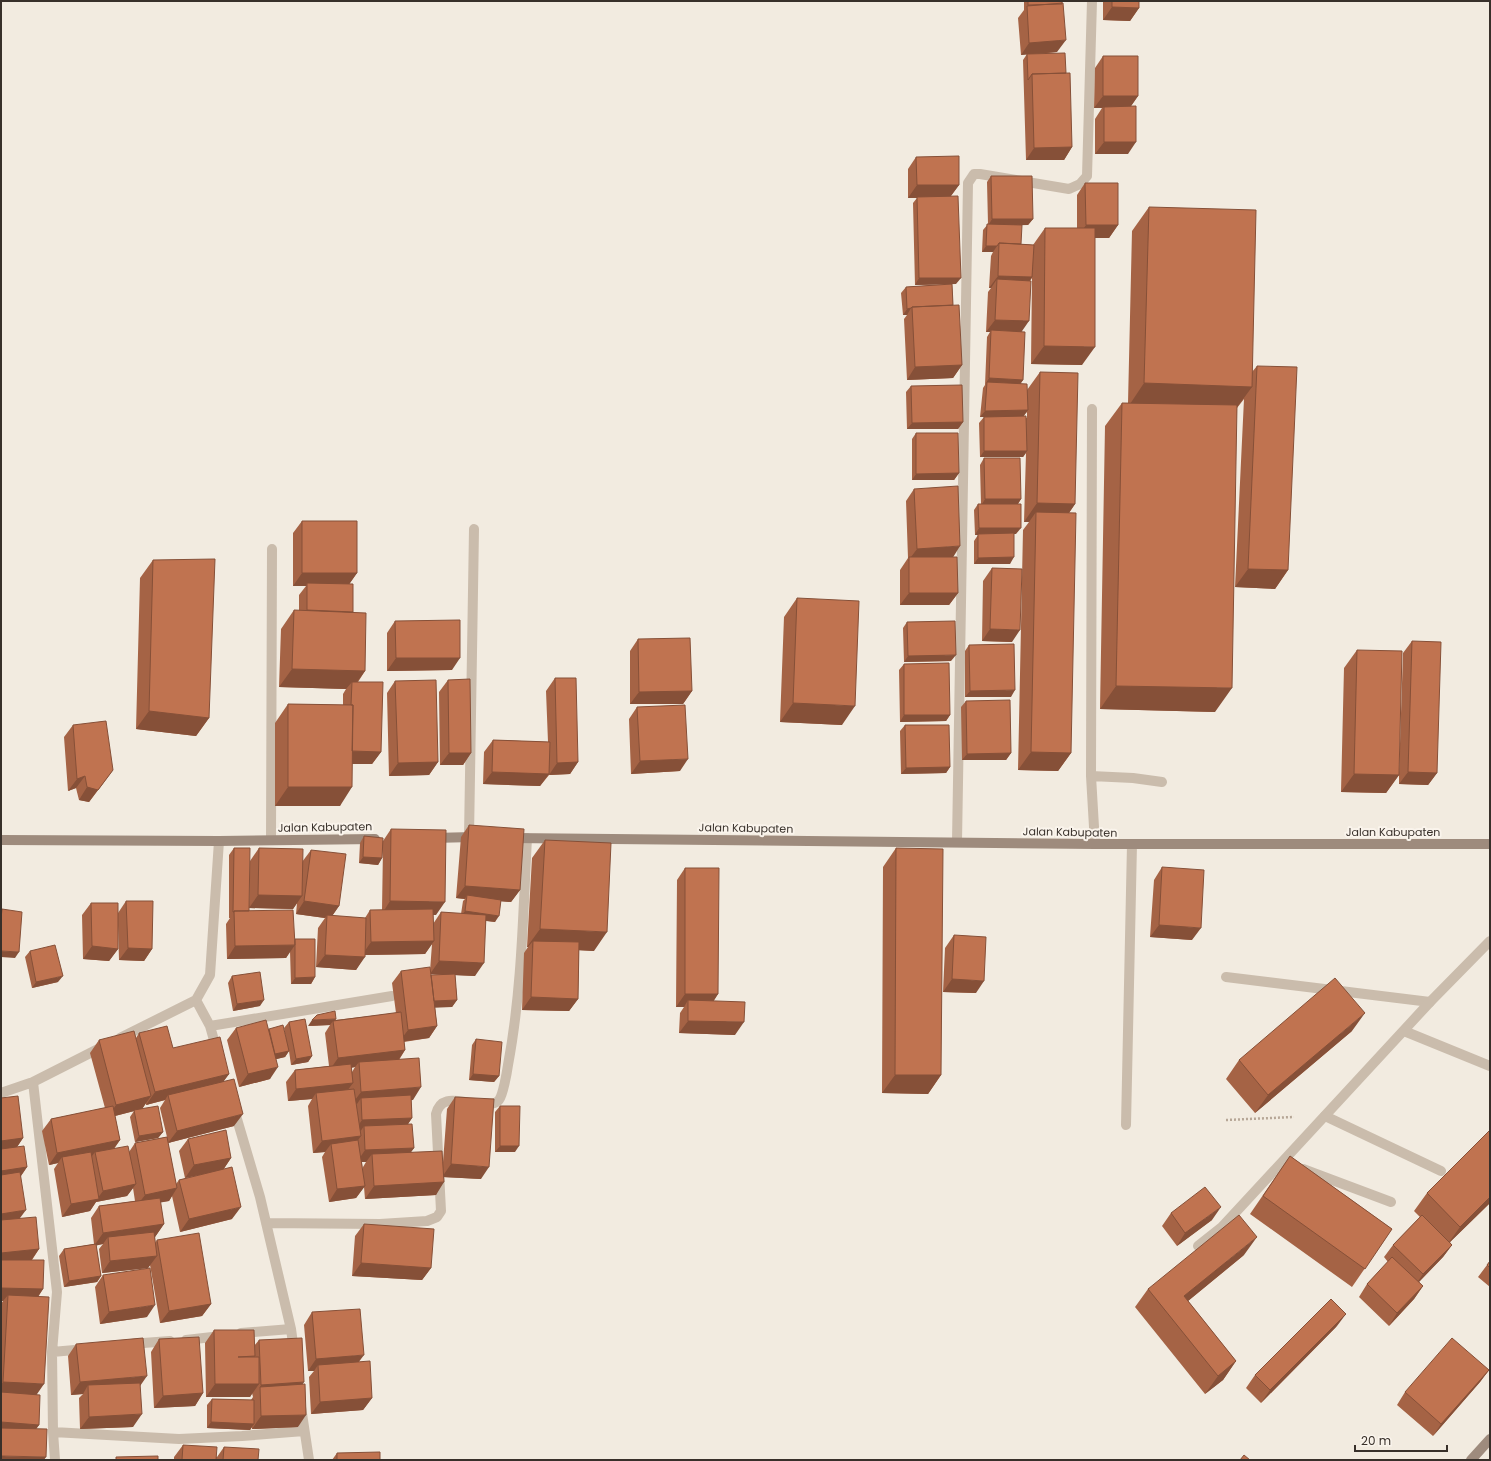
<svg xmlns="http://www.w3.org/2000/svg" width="1491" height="1461" font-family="Poppins,sans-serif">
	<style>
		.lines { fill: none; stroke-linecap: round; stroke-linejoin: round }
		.path { stroke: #b6a696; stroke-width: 2.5; stroke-dasharray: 2 2; stroke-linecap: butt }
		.lane { stroke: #cabcac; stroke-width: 10 }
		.street { stroke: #cabcac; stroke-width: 10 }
		.secondary { stroke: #9e8b7d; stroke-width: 10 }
		.wall { fill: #a56345; fill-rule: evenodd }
		.shaded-wall { fill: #865038 }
		.building { fill: #c07350; stroke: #865038 }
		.labels { text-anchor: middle; stroke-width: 4; stroke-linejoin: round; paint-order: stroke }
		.street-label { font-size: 11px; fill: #38302a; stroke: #faf4ec }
	</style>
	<rect width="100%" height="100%" fill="#f2ebe0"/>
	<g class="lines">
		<path class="path" d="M1226,1120L1294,1117"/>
		<path class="lane" d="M1092,409L1091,776L1095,844
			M1091,776L1133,778L1162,782
			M1226,977L1430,1002
			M1404,1031L1490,1066
			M1325,1116L1441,1171
			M1126,1125L1132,844
			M1303,1169L1391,1202"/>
		<path class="street" d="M469,837L474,529
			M271,840L272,549
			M957,842L968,183L974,174H980L1069,189L1080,184L1087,176L1092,1
			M196,1000L210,1026L217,1051
			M210,1026L392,996
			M120,1038L196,1000L210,975L219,841
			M33,1082L57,1292L52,1352L53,1432L55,1460
			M1,1093L33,1082L102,1047
			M482,1104C487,1104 495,1105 499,1100C503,1095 507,1072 508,1065C522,990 523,914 527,838
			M234,1109L260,1197L291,1329L294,1351
			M266,1223L380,1224L427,1221L437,1217L441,1211L436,1114C440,1098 452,1100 466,1102
			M1198,1246L1222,1227L1430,1002L1490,941
			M241,1333L291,1329
			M186,1340L221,1336
			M130,1344L170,1341
			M52,1352L86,1349
			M301,1407L309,1460
			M53,1432L179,1439L242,1436L304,1431"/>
		<path class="secondary" d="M433,838L473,837
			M511,838L1095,844H1490
			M1,840L219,841L375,839
			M1471,1460L1490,1439"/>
	</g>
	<path class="wall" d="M1024,1H1062L1057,52L1039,54L1066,73L1072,147L1064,160H1026L1023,60L1027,54L1021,55L1018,18L1024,10Z
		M1103,1H1139V8L1130,21L1103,20Z
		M1103,56L1138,96L1131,106L1128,154H1095V119L1102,108H1094L1095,68Z
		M916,157L959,185L951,196L956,284H952L953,305L962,365L953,378L907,380L904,319L907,315H903L901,293L906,287L951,284L915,285L913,203L917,198H908V169Z
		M991,176L1033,219L1028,225H1016L1021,244L1033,245L1045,228H1077V195L1085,183L1118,225L1109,238H1095L1082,365L1031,364L1032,278L1030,281L1021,332L1023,380L1020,384L1027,390L1040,372L1075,504L1069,513L1071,753L1058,771L1018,770L1023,530L1029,522H1024L1026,453L1023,457H980L979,423L984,417H980L983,388L985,385L987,337L990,332H986L988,292L991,288H989L991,256L993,252H982L983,230L988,224L987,182ZM1027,412V418L1023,416Z
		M1149,207L1252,372L1257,366L1288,570L1275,589L1235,587L1244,399L1237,408L1215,712L1100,709L1105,426L1122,403H1128L1132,231Z
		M911,386L963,422L958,429H907L906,392Z
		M916,433L959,473L954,480H912V439Z
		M984,458L1021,499L1018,504L1016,534H1014L1010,564H974V541L978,535H975L974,510L978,504H981L980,465Z
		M914,489L953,557L958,593L949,605H900V570L908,558L906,501Z
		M302,521L357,573L349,584L353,612H352L365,671L358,682L381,752L372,764H352L340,806H275V723L288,704L343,705V694L346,689L279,687L281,629L294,610L299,611V595L306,586H293V533Z
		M153,560L209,718L196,736L136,729L140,578Z
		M992,568L1012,642L982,641L983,581Z
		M797,598L842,725L780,722L784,617Z
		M395,621L452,670L387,671V633Z
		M907,622L951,661L904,662L903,628Z
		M638,639L692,691L683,704H630V651Z
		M1412,641L1437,773L1428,785L1399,784V775L1386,793L1341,792L1344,668L1357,650L1399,774L1403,653Z
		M969,645L1011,697H965V651Z
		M904,664L950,715L946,721L900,722L899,670Z
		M555,678L578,762L570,774L549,775L540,786L483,784L484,752L493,740L548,742L546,691Z
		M448,680L471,753L463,765H440L439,692Z
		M395,681L438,762L429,775L389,776L387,693Z
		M966,701L1011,753L1006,760H962L961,707Z
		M637,707L680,771L631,774L629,719Z
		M73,725L104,782L89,802L79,800L76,788L68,791L64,737Z
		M905,725L950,767L946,773L901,774L900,731Z
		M469,825L520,890L511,902L501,901L495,922L486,921L475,976L455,975L457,1000L452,1007H435L437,1026L429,1038L404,1042L405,1050L399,1060L413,1100H411L412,1118L408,1124L414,1148L411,1152L443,1162L447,1109L455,1097L481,1179L444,1177L436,1195L365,1199L364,1187L356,1198L329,1202L322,1157L325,1152L313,1153L308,1106L312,1099L288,1101L286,1082L295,1070L329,1066L325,1033L330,1025L308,1026L335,1020L396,1013L392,983L401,971H430L432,944L425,954L365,955L356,970L316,967L318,928L325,918L296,914L297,903L293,909L249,908V911L294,940L315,977L311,984H291L290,951L286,958L227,959L226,924L230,918H229V855L234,848L249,907L250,861L259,848L302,862L311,850L339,906L332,916L365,918L370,910H382L383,847L382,858L378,865L359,863L360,843L364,836L383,841L391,829L436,915H433V924L441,912L461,914L463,901L465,899L456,898L461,837ZM430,974L446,975H431V976ZM355,1067L352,1072L351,1068ZM362,1162H366L363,1167V1173Z
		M545,840L594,951L579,950L578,999L569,1011L522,1010L524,953L528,947H527L532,858Z
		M896,848L941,1075L928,1094L882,1093L883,867Z
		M1162,867L1192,940L1150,937L1154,880Z
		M685,868L718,994L713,1001L735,1035L679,1033L680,1013L684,1007H676L677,880Z
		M126,901L152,949L144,961L119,960L118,926V949L109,961L83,959L82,915L91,903L118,913Z
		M954,935L976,993L943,992L945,948Z
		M30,951L58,982L32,988L25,957Z
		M232,976L260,1006L233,1011L228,983Z
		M289,1022L312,1056L308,1062L291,1065L289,1051L285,1057L276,1059L270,1079L239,1087L227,1040L236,1028L269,1029L286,1039L284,1028Z
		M1352,1031L1255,1113L1226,1079L1239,1060Z
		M139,1033L229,1074L223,1082L234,1126L168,1143L176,1184L179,1180L204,1174L185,1178L179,1151L188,1139L231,1158L223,1170L232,1219L180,1232L172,1196L169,1201L160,1202L164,1224L155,1237V1243L157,1240L211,1304L202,1316L160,1323L150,1265L148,1268L102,1273L99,1249L103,1244L96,1245L101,1276L97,1282L64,1287L59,1256L64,1249L94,1244L91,1218L99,1206L135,1201L133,1188L127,1196L96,1202L90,1211L62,1217L54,1169L58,1163L49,1165L42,1131L51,1119L105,1108L90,1053L99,1040L136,1038ZM165,1100L160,1108L167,1137L135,1143L129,1152L114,1149L120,1140L115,1116L134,1111L130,1117L135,1142L158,1138L163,1132L138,1110L142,1109L146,1103V1105Z
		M476,1039L499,1076L494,1082L469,1080L472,1045Z
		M1,1098L23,1138L17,1147L27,1167L21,1176L20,1219L39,1249L32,1260L43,1289L38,1297L36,1395L39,1425L36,1429L1,1460V1304L3,1301H1Z
		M500,1106L515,1152H495V1112Z
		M1490,1130V1203L1450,1242L1452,1245L1443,1257L1419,1282L1423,1286L1414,1299L1389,1326L1359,1297L1367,1284L1388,1262L1384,1257L1393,1245L1420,1217L1414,1211L1427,1193Z
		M1290,1156L1392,1229L1352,1287L1250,1214Z
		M1171,1213L1212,1220L1177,1246L1162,1226Z
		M364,1224L431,1268L422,1280L352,1276L355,1236Z
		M1244,1255L1188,1301L1236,1361L1223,1380L1205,1394L1135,1307L1148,1289Z
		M1490,1261V1287L1478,1277Z
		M103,1275L147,1317L100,1324L95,1287Z
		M312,1312L359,1362L372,1398L363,1410L311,1414L309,1377L314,1371H308L304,1325Z
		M1337,1326L1261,1403L1246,1388L1255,1375Z
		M214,1330L254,1346L259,1340L303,1384L298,1427L252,1429V1427L250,1430L207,1428V1405L212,1399L251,1400L253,1397L252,1393L250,1397H206L205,1343Z
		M159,1339L203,1393L195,1406L154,1408L151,1352Z
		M76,1344L140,1385L133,1427L80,1429L79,1398L83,1394L71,1395L68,1356Z
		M1489,1370L1480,1382L1433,1436L1397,1405L1405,1392Z
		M183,1445L217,1457L224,1447L258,1460H174V1457Z
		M337,1453L380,1460H332Z"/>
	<path class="shaded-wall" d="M1112,7L1139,8L1130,21L1103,20Z
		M1066,40L1057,52L1021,55L1029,43Z
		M1103,96H1138L1129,109L1104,107L1102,108H1094Z
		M1104,142H1136L1128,154H1095Z
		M1072,147L1064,160H1026L1034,148Z
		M917,185H959L950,197L908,198Z
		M992,219H1033L1028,225L988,226Z
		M1086,225H1118L1109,238H1077Z
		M986,246H997L993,252H982Z
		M998,276L1032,277L1024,290L997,279L991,288H989Z
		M919,278H961L956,284L915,285Z
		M911,308L907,315H903L907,309Z
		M995,320L1029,321L1020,334L991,330L990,332H986Z
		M1044,346L1095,347L1082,365L1031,364Z
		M962,365L953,378L907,380L915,367Z
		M989,378L1023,380L1019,386L987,382L985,385Z
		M1144,383L1252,387L1235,410L1128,407Z
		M1028,410L1023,417H980L985,411Z
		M963,422L958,429H907L912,423Z
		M984,451H1027L1023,457H980Z
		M959,473L954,480H912L916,474Z
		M985,499H1021L1017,505L981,506Z
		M1037,503L1075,504L1062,523L1036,512L1029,522H1024Z
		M979,528H1021L1016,534L975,535Z
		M960,546L952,559L908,561L917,549Z
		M1014,557L1010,564H974L978,558Z
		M1248,569L1288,570L1275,589L1235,587Z
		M302,573H357L348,586L307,583L306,586H293Z
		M909,593H958L949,605H900Z
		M307,610L353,612L344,624L298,623Z
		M990,629L1020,630L1012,642L982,641Z
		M956,655L951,661L904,662L908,656Z
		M396,658H460L452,670L387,671Z
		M292,669L365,671L352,689V682L346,689L279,687Z
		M1116,686L1232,688L1215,712L1100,709Z
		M1015,690L1011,697H965L970,691Z
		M692,691L683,704H630L639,692Z
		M793,703L855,706L842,725L780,722Z
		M149,711L209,718L196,736L136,729Z
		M904,715H950L946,721L900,722Z
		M350,751L381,752L372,764H342Z
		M1031,752L1071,753L1058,771L1018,770Z
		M449,753H471L463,765H440Z
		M1011,753L1006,760H962L967,754Z
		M688,759L680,771L631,774L640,761Z
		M438,762L429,775L389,776L398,763Z
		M578,762L570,774L549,775L557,763Z
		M950,767L946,773L901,774L906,768Z
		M113,770L89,802L79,800L87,787Z
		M492,772L549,774L540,786L483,784Z
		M1408,772L1437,773L1428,785L1399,784Z
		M1354,774L1399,775L1386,793L1341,792Z
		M85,776L76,788L68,791L77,779Z
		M288,787H352L340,806H275Z
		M363,857L382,858L378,865L359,863Z
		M465,886L520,890L511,902L467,899V895L465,899L456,898Z
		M258,895L302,896L293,909L249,908Z
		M304,901L339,906L330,919L327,915L325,918L296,914Z
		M390,901L445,902L436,915L382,914Z
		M465,911L499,916L495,922L460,917Z
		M1159,925L1201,928L1192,940L1150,937Z
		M540,929L607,932L594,951L532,948L533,941L528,947H527Z
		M434,941L425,954L362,955L371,942Z
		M295,945L286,958L227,959L235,946Z
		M92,946L118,949L109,961L83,959Z
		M128,948L152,949L144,961L119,960Z
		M1,951L19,952L15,958L1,957Z
		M325,955L365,957L356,970L316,967Z
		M439,961L484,963L475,976L430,974Z
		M63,976L58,982L32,988L36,982Z
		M315,977L311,984H291L295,978Z
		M952,979L984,981L976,993L943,992Z
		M685,994H718L710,1007L688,1000L684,1007H676Z
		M531,997L578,999L569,1011L522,1010Z
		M264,1000L260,1006L233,1011L237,1004Z
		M457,1000L452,1007L428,1008L432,1001Z
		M1365,1013L1352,1031L1255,1113L1268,1095Z
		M336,1019L334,1023L333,1021L330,1025L308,1026L312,1020Z
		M688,1021L744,1022L735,1035L679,1033Z
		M437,1026L429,1038L399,1042L408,1030Z
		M405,1050L397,1062H359L355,1067L329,1071L338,1058Z
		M289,1051L285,1057L269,1061L273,1054Z
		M312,1056L308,1062L291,1065L296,1059Z
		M278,1067L270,1079L239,1087L248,1074Z
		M229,1074L220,1086L168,1095L165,1100L146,1105L155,1092Z
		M473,1074L499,1076L494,1082L469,1080Z
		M895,1075H941L928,1094L882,1093Z
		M353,1083L344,1095L316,1093L312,1099L288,1101L296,1089Z
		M421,1087L413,1100L361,1104V1098L357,1104H352L361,1092Z
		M151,1096L142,1109L107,1118L116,1105Z
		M243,1114L234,1126L168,1143L177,1131Z
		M412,1118L404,1130L364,1126L360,1132L353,1133L362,1120Z
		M163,1132L158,1138L135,1142L139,1136Z
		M361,1136L352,1149L331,1144L325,1152L313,1153L322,1141Z
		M23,1138L15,1150L1,1152V1141Z
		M120,1140L111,1152H95L92,1156L63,1162L62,1157L58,1163L49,1165L57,1153Z
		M500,1146H519L515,1152H495Z
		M414,1148L405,1160L372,1154L366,1162H357L365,1150Z
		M231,1158L223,1170L185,1178L194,1165Z
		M451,1164L489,1167L481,1179L442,1177Z
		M27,1167L18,1180L1,1182V1171Z
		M444,1182L436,1195L365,1199L374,1186Z
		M136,1184L127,1196L96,1202L90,1211L62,1217L71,1204L97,1199L103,1191Z
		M365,1186L356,1198L329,1202L337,1189Z
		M177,1188L169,1201L136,1207L145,1195Z
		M1490,1197V1203L1447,1245L1460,1227Z
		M241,1207L232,1219L180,1232L189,1219Z
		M1221,1207L1212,1220L1177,1246L1185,1233Z
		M26,1210L17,1222L1,1225V1214Z
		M164,1224L155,1237L109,1243L108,1237L103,1244L94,1246L103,1233Z
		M1257,1237L1244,1255L1171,1315L1184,1296Z
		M1452,1245L1443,1257L1414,1287L1423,1274Z
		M39,1249L30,1262L1,1264V1253Z
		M157,1256L148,1268L102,1273L110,1261Z
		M361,1263L431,1268L422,1280L352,1276Z
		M101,1276L97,1282L64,1287L69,1281Z
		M1423,1286L1414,1299L1389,1326L1397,1313Z
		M1,1288L43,1289L35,1301L8,1295L3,1301H1Z
		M211,1304L202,1316L160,1323L169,1311Z
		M155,1305L147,1317L100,1324L109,1312Z
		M1346,1314L1337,1326L1261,1403L1270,1390Z
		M364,1355L355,1367L318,1365L314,1371H308L316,1359Z
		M1236,1361L1223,1380L1205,1394L1218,1376Z
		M1489,1370L1480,1382L1433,1436L1441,1424Z
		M147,1376L138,1389L88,1385L83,1394L71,1395L80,1382Z
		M3,1382L44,1384L35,1397L1,1395V1384Z
		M304,1382L296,1394L260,1387L261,1385Z
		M215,1384H259L250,1397H206Z
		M203,1393L195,1406L154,1408L163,1396Z
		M372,1398L363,1410L311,1414L320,1402Z
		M142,1414L133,1427L80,1429L89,1417Z
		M306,1415L298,1427L252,1429L261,1416Z
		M1,1422L39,1425L30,1437L1,1435Z
		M211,1422L254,1424L250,1430L207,1428Z
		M1,1456L46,1457L44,1460H1Z"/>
	<path class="building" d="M1028,1H1062V4L1028,5Z
		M1112,1H1139V8L1112,7Z
		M1063,3L1066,40L1029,43L1027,6Z
		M1065,53L1066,73L1032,74L1028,80L1027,54Z
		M1103,56H1138V96H1103Z
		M1070,73L1072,147L1034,148L1032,74Z
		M1136,106V142H1104V107Z
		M959,156V185H917L916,157Z
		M991,176H1032L1033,219H992Z
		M1085,183H1118V225H1086Z
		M958,196L961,278H919L917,197Z
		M1149,207L1256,210L1252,387L1144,383Z
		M987,224L1022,225L1021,244L999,243L997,246H986Z
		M1045,228H1095V347L1044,346Z
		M999,243L1034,245L1032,277L998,276Z
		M997,279L1031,281L1029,321L995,320Z
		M952,284L953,305L912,307L911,308L907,309L906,287Z
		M959,305L962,365L915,367L912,307Z
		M991,330L1025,332L1023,380L989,378Z
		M1257,366L1297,367L1288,570L1248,569Z
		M1040,372L1078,373L1075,504L1037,503Z
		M987,382L1027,384L1028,410L985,411Z
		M962,385L963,422L912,423L911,386Z
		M1122,403L1237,405L1232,688L1116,686Z
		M1026,416L1027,451H984V417Z
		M916,433H958L959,473L916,474Z
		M984,458H1020L1021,499H985Z
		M958,486L960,546L917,549L914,489Z
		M978,504H1021V528H979Z
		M1036,512L1076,513L1071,753L1031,752Z
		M302,521H357V573H302Z
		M1014,533V557L978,558V534Z
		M909,557H957L958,593H909Z
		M215,559L209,718L149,711L153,560Z
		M992,568L1022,569L1020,630L990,629Z
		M307,583L353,584V612L307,610Z
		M797,598L859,601L855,706L793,703Z
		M294,610L366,613L365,671L292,669Z
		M460,620V658H396L395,621Z
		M955,621L956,655L908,656L907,622Z
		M690,638L692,691L639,692L638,639Z
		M1412,641L1441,642L1437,773L1408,772Z
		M1014,644L1015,690L970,691L969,645Z
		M1357,650L1402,651L1399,775L1354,774Z
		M949,663L950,715H904V664Z
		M555,678H576L578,762L557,763Z
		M470,679L471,753H449L448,680Z
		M436,680L438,762L398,763L395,681Z
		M352,682H383L381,752L352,751L353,705H351Z
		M1010,700L1011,753L967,754L966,701Z
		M288,704L353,705L352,787H288Z
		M685,705L688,759L640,761L637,707Z
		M106,721L113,770L98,790L87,787L85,776L77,779L73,725Z
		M905,725H949L950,767L906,768Z
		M493,740L550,742L549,774L492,772Z
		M469,825L524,829L520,890L465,886Z
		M391,829L446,830L445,902L390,901Z
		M364,836L383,838L382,858L363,857Z
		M545,840L611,843L607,932L540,929Z
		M234,848H250L249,911H234V912H233Z
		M259,848L303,849L302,896L258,895Z
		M896,848L943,849L941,1075H895Z
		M311,850L346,854L339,906L304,901Z
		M1162,867L1204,870L1201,928L1159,925Z
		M685,868H719L718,994H685Z
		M467,895L501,900L499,916L465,911Z
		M126,901H153L152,949L128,948Z
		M91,903H118V949L92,946Z
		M2,909L22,912L19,952L1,951V919Z
		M433,909L434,941L371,942L370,910Z
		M293,910L295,945L235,946L234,911Z
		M441,912L486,915L484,963L439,961Z
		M327,915L366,918L365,957L325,955Z
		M954,935L986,937L984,981L952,979Z
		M295,939H315V977L295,978Z
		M533,941L579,942L578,999L531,997Z
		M55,945L63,976L36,982L30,951Z
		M430,967L437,1026L408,1030L401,971Z
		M260,972L264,1000L237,1004L232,976Z
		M455,974L457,1000L434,1001L432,983L431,975Z
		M1335,978L1365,1013L1268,1095L1239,1060Z
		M688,1000L745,1002L744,1022L688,1021Z
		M335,1011L336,1019L312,1020L317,1015Z
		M401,1012L405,1050L338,1058L333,1021Z
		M305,1019L312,1056L296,1059L289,1022Z
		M266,1020L278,1067L248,1074L236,1028Z
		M283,1025L289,1051L275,1054L269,1029Z
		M167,1026L173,1048L220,1037L229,1074L155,1092L139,1033Z
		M134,1031L151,1096L116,1105L99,1040Z
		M476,1039L502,1042L499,1076L473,1074Z
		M419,1058L421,1087L361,1092L359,1062Z
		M351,1064L353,1083L296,1089L295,1070Z
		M234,1079L243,1114L177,1131L168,1095Z
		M354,1089L361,1136L322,1141L316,1093Z
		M411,1095L412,1118L362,1120L361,1098Z
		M18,1096L23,1138L1,1141V1098Z
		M455,1097L494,1099L489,1167L451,1164Z
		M113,1106L120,1140L57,1153L51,1119Z
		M158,1106L163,1132L139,1136L134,1110Z
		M500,1106H520L519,1146H500Z
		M412,1124L414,1148L365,1150L364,1126Z
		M226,1130L231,1158L194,1165L188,1139Z
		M1490,1130V1197L1460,1227L1427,1193Z
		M167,1137L177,1188L145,1195L135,1143Z
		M358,1140L365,1186L337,1189L331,1144Z
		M24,1146L27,1167L1,1171V1149Z
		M128,1146L136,1184L103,1191L95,1152Z
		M442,1151L444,1182L374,1186L372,1154Z
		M91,1152L99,1199L71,1204L62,1157Z
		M1290,1156L1392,1229L1365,1269L1263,1196Z
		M232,1167L241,1207L189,1219L179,1180Z
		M20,1172L26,1210L1,1214V1175Z
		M1205,1187L1221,1207L1185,1233L1171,1213Z
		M160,1198L164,1224L103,1233L99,1206Z
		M1239,1215L1257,1237L1184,1296L1236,1361L1218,1376L1148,1289Z
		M1422,1215L1452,1245L1423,1274L1393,1245Z
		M36,1217L39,1249L1,1253V1220Z
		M364,1224L434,1229L431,1268L361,1263Z
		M154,1232L157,1256L110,1261L108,1237Z
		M199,1233L211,1304L169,1311L157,1240Z
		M96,1244L101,1276L69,1281L64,1249Z
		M1392,1257L1423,1286L1397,1313L1367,1284Z
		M1,1260H44L43,1289L1,1288Z
		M1490,1261V1268L1487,1265Z
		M150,1268L155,1305L109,1312L103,1275Z
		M8,1295L49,1297L44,1384L3,1382Z
		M1331,1299L1346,1314L1270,1390L1255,1375Z
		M360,1309L364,1355L316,1359L312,1312Z
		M214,1330H254L255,1356L238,1357H259V1384H215Z
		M199,1337L203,1393L163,1396L159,1339Z
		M143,1338L147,1376L80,1382L76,1344Z
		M302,1338L304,1382L261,1385L259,1340Z
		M1452,1338L1489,1370L1441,1424L1405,1392Z
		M370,1361L372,1398L320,1402L318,1365Z
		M140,1383L142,1414L89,1417L88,1385Z
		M305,1384L306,1415L261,1416L260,1387Z
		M1,1392L40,1395L39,1425L1,1422Z
		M212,1399L254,1400V1424L211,1422Z
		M1,1428L47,1429L46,1457L1,1456Z
		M183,1445L217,1447L216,1460H182Z
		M224,1447L259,1449L258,1460H223Z
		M380,1452V1460H337V1453Z
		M1244,1455L1250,1460H1240Z
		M158,1456V1460H116V1457Z"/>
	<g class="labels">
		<g class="street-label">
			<text transform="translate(325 827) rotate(-1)" y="4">Jalan Kabupaten</text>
			<text transform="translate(746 828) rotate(1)" y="4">Jalan Kabupaten</text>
			<text transform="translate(1070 832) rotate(1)" y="4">Jalan Kabupaten</text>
			<text x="1393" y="836">Jalan Kabupaten</text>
		</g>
	</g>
	<rect width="1491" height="1461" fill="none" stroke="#38302a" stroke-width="4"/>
	<path d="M1355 1445v6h92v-6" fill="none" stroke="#38302a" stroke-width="2"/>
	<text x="1361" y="1445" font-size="12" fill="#38302a" stroke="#faf4ec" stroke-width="3" paint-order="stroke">20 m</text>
</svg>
